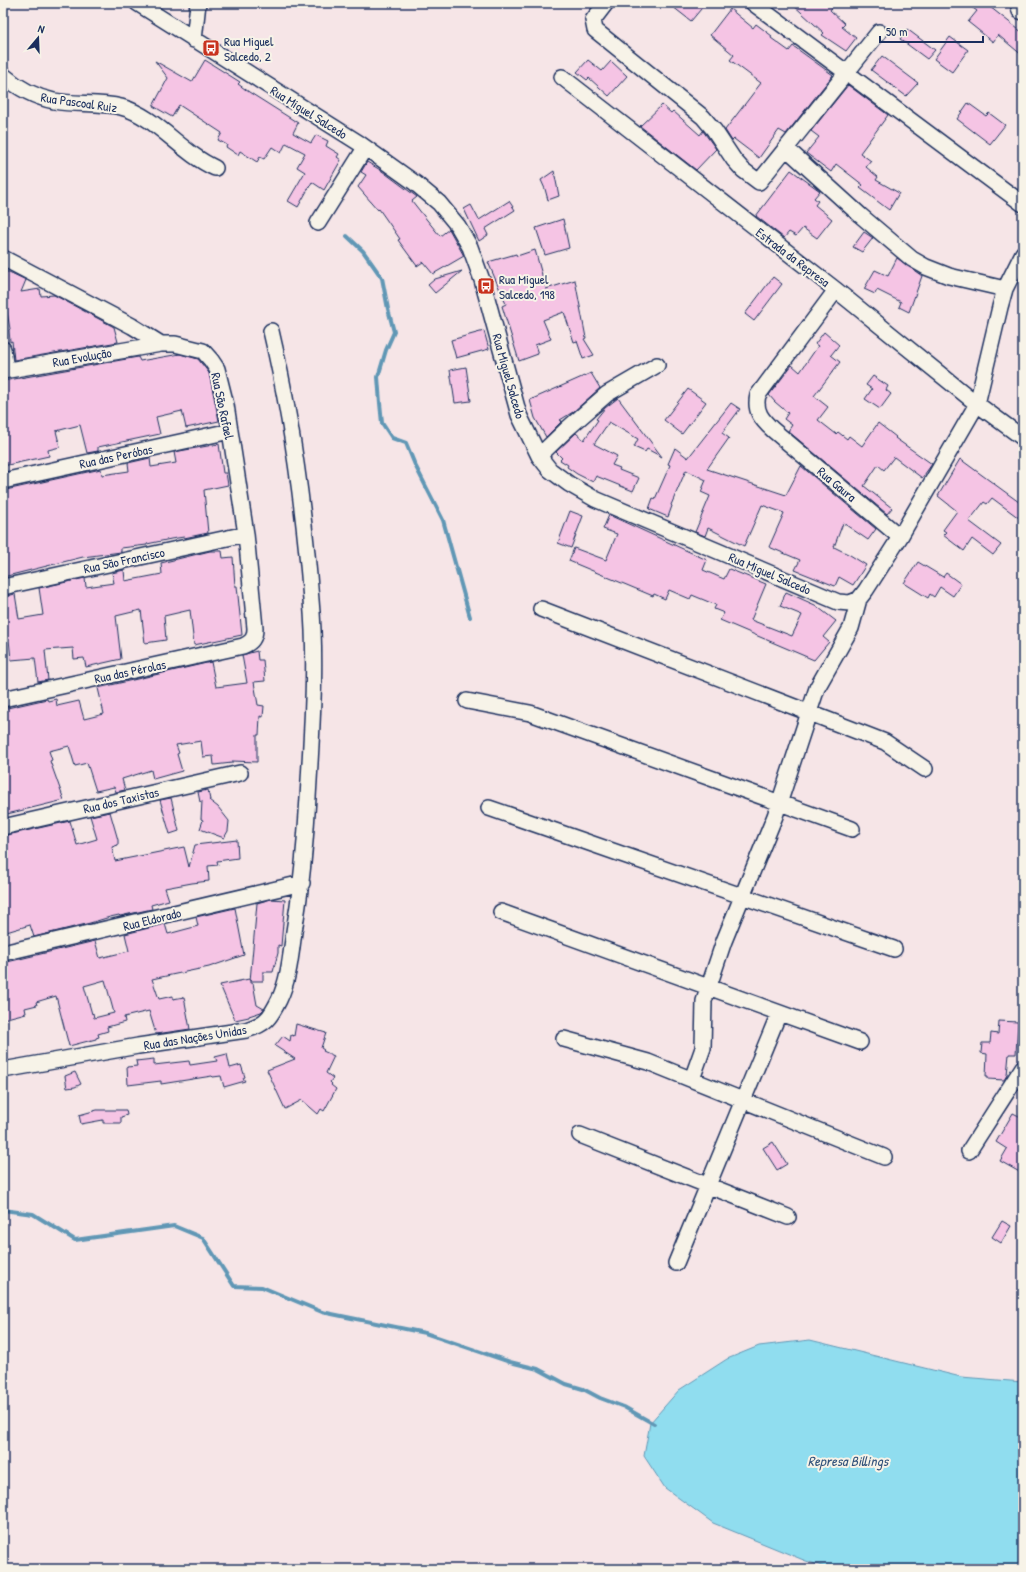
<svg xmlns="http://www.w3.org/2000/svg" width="1026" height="1572" font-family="'Patrick Hand',sans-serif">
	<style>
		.water { fill: #90ddef; stroke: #6197b5 }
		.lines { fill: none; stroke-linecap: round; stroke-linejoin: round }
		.stream { stroke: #6197b5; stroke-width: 4 }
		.building { fill: #f5c4e4; stroke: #1b2f5e; fill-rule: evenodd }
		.minor-casing { stroke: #1b2f5e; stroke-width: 18 }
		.minor { stroke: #f7f3e8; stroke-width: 15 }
		.labels { text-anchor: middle; stroke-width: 4; stroke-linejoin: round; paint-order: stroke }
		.poi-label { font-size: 13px; fill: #1b2f5e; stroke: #f7f3e8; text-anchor: start }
		.street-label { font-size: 13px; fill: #1b2f5e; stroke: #f7f3e8 }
		.water-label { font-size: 14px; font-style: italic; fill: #32527b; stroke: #f7f3e8 }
	</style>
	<rect width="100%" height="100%" fill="#f6e5e7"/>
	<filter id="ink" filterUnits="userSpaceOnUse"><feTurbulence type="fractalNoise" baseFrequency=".025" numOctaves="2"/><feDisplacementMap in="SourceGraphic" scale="8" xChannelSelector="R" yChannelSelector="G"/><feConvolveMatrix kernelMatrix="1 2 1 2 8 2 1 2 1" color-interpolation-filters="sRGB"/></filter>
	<g filter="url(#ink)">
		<path class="water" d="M810,1340L961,1377L1023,1382V1569H831L806,1561L713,1523L665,1488L644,1456L650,1423L679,1390L727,1359L759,1346Z"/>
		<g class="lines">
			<path class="stream" d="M347,236L363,251L382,278L388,309L394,332L386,350L378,377L380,403L382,423L392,438L406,443L415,465L443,520L470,617
				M3,1210L33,1214L75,1240L174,1226L203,1238L234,1286L262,1287L322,1312L425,1333L510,1362L538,1369L566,1384L583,1389L600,1398L624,1407L654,1424"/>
		</g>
		<path class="building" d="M668,3H706L691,21Z
			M791,3H836L830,10L845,24L842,27L856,38L846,51L822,35L824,33Z
			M966,3H985L1023,33V56L998,35L993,42L968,22L977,11Z
			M730,9L753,28L756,24L772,36L771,38L789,51L793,46L833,75L786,134L779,130L759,158L734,139L732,141L725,130L761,83L730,60L734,55L710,35Z
			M907,29L935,50L927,59L900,39Z
			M950,37L968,50L952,72L934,59Z
			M882,56L918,83L906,96L871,70Z
			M205,60L240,82L238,84L249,92L298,123L293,133L311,143L316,135L328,141L326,146L339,154L337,157L341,160L324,190L312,182L298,207L288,201L305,172L297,167L305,153L286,143L281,153L272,147L264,159L260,157L257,162L240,151L238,155L226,147L227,145L218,140L222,133L179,105L172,117L153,106L168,78L155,61L192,82Z
			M588,60L602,71L611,61L627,76L609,96L589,78L587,80L577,72Z
			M848,85L888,115L860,153L871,161L866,167L878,177L876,180L899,193L889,210L860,188L863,185L836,164L831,172L806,153L819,137L811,131Z
			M968,103L986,116L989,113L1005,125L990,144L957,119Z
			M662,105L671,113L673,111L700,135L703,131L716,149L696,170L640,126Z
			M367,162L382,171L417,197L412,201L427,220L440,236L449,229L464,256L433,274L423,262L417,266L398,240L400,239L379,209L378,210L358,187L366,175L361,172Z
			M791,170L820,191L814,198L818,201L815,205L832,219L817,238L803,228L796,236L789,232L784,238L756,216Z
			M554,171L559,196L548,200L545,189L541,180Z
			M509,201L515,210L485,229L488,235L479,241L464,209L471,205L479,220Z
			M563,219L569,248L545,255L536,228Z
			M864,232L873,238L862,252L853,247Z
			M535,250L546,289L575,280L586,338L584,339L594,355L583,359L577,341L574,342L564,312L543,320L551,339L535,345L538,354L519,361L502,306L506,304L488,262L516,254L517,256Z
			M897,258L922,276L909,312L899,307L901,302L877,290L875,294L864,289L875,270L888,276Z
			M462,271L435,293L428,285L435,279Z
			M3,272H9L26,280L21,292L40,289L41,296L54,295L114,327L118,342L14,360L12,341L10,342L9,330L10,329L3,288Z
			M773,277L782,284L754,321L745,314Z
			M484,331L489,349L456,358L451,340Z
			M824,332L839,345L831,355L840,362L814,396L828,407L818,420L836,434L838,432L847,439L849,436L862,446L878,423L896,437L895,438L932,464L922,478L894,457L884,470L878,465L864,486L892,508L887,514L788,431L792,425L784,419L788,413L775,402L769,395L792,365L800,372L818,346L815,344Z
			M180,354L198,359L209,373L219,421L186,428L182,411L156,417L160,434L98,447V451L87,453L80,425L56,431L60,447L48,450L49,456L3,466V381L138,357L140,361Z
			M466,367L471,401L455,403L450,370Z
			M591,373L600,388L573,412L560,420L562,421L546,437L535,418L530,400Z
			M873,376L888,386L886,390L891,394L880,409L865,399L872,389L866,385Z
			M688,389L706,402L682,434L664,420Z
			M618,398L662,457L647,449L645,452L634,447L638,439L609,422L594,444L617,456L612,465L620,468L619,470L639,478L633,491L596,476L593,482L577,474L567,467L568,465L560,460L562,458L556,452L576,433L584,440L598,420L596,419L605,408Z
			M731,403L740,409L722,433L729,438L707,469L786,495L801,466L876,529L868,540L843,523L834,547L850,555L866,565L853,585L839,577L835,586L795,570L800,560L769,547L784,513L762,505L744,546L708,528L705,536L695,532L710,496L701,492L706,480L686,470L671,505L672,506L668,517L649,509L653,498L655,499L670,465L668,464L675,448L688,458Z
			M219,444L223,473H226L228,485L204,490L208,533L184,538V537L171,539L147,544V545L121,548V552L83,557L3,577V502L7,501L6,490L101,469L102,475L129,471L128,463L150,458L151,467L176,463L174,452Z
			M960,459L1023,505V521L992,498L987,504L984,502L969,521L1001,545L993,555L972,539L964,551L943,535L946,532L943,530L957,511L938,496Z
			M570,511L583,516L571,548L558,543Z
			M609,515L707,560L703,570L724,579L729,569L766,584L751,620L792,636L802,615L780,606L786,592L815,605L836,621L823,637L829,642L814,660L720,620L724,613L714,609L716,605L692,595L690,599L669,590L665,599L654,594L653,596L569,561L574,548L606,560L617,534L603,529Z
			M210,551H222L223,558L233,557L235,586H237L242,635L194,645L190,610L164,616L166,640L145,643L141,610L116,616L121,659L86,667L84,658L74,659L73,648L45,650L48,680L38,682L35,658L11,660L9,639L3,640V597L15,594L19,619L43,615L39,588L85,578L86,587L114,583L112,573L124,570L125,581L162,574L161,563Z
			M918,562L943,577L946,573L961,584L953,596L940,587L934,597L930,594L928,598L904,583Z
			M257,651L258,660H263L265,681L254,682L258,705L264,706L263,717L260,716L259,735H257V762L232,761V763L214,765L213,756L203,757L201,741L176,745L179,753L177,754L182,771L153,779L151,770L122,779L125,790L116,792L114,787L96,791L87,763L75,766L69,746L49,751L52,760L50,761L64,800L3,815V709L47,699L48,701L56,699L57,706L79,701L84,719L104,714L98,688L211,662L216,687L247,683L242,655Z
			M208,790L210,800H209L218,807L229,821L228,831L224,838L200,829L203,820L201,819L202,801L200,802L198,792Z
			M171,798L179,831L170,834L160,800Z
			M110,812L118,840V845L112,847L115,861L184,847L189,867L195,845L237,840L238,858L217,861L218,865L208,866L209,881L192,883L165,888L169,900L151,905L152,909L120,916L119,915L110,917L90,923L34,937L30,925L3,933V836L70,821L77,845L97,839L90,816Z
			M271,899L285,900L281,946L278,945V953L273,972H263V981H250V983H253L257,1005L264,1009L261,1012L249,1016V1017L235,1020L220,985L249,979L250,981L257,903Z
			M235,908L244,955L209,967L152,979L159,999L173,996V999L184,997L190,1029L156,1034L149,1011L124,1017L125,1022L107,1027L108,1031L98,1034L99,1037L96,1038V1039L69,1046L56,996L36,1002L37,1005L25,1008L26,1013L3,1019V963L95,941L100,958L129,951L125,934L165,924L168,934L198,926L196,917ZM105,980L114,1013L94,1018L93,1013L92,1014L84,986Z
			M999,1021L1018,1022L1016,1054H1009L1007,1075L1004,1080L988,1079V1076H986L987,1054L981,1053L982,1043H990L991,1033L998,1034Z
			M296,1024L326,1033L321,1048L324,1050L323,1051L334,1056L326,1073L333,1078L330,1082L332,1084L331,1085L336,1089L324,1111L321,1109L318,1114L302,1100L285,1109L267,1070L295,1059L275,1046L283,1036L290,1041L291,1035L294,1036Z
			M227,1054L230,1068L241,1065L245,1077L243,1078L245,1081L224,1087L221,1076L213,1077L212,1076L161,1084V1081L128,1085L127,1067L137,1066L136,1061L154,1059V1065L189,1061L190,1065L217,1061L215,1057Z
			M75,1072L81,1084L75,1087L67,1088L65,1076Z
			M97,1110H126L127,1115L121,1117V1123H103V1120L81,1124L79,1115Z
			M1013,1113L1023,1118V1174L1000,1161L1007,1149L996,1142Z
			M773,1142L787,1164L777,1170L763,1148Z
			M1002,1221L1011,1226L1001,1243L992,1237Z"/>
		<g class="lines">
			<g class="minor-casing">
				<path id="minor" d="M137,3L359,143L415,183L439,203L458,226L470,247L482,280L519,415L539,456L550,470L569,484L595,499L838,602L850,603L859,599L866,590L900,537L977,404L1000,307L1005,289L1023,253
					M606,3L593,20L595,30L703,117L714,130L734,160L743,170L759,182L879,32
					M753,3L1023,204
					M1018,3L1020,11L1023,12
					M194,40L198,3
					M3,75C18,88 35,97 54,101C76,105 99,102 121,107C156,116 181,153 215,168
					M562,77L836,290L977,404L1023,438
					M786,148L860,215L912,259L926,267L949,276L1005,289
					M318,223L365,148
					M3,258L132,326L161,344H175L203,351L211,360L217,369L226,405L246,534L255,628C255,638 252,642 243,646L3,699
					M836,290L758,395C754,411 762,420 773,430L900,537
					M3,349L6,370
					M3,371L161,344
					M539,456L567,429L607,394L657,365
					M3,481L230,431
					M3,587L246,534
					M541,609L885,742L925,769
					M467,701L530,713L852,829
					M489,808L894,949
					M3,827L240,773
					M501,912L860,1042
					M3,953L302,883
					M564,1039L648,1062L884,1157
					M3,1070L138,1046L246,1030C266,1024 270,1018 279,1000C290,977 291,950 295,925C304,871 307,817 310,763C313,709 316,654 311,600C304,508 292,420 271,331
					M692,1079L703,1048L704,1001L724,941L775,816L817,688L851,628L859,599
					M580,1135L788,1217
					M969,1151L1023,1067
					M676,1263L779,1013"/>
			</g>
			<use href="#minor" class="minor"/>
		</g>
	</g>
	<defs>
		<g id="bus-square" transform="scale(0.9)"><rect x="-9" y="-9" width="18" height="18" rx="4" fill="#c8321e" stroke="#f7f3e8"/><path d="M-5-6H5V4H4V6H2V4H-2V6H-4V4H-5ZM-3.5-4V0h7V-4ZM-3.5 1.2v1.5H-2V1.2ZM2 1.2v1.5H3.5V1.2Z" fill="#fff"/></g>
	</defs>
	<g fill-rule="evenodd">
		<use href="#bus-square" x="211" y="48"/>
		<use href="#bus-square" x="486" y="286"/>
	</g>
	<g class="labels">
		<g class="poi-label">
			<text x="224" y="46">Rua Miguel<tspan x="224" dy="15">Salcedo, 2</tspan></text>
			<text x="499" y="284">Rua Miguel<tspan x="499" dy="15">Salcedo, 198</tspan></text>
		</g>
		<g class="street-label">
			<text transform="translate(79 102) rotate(8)" y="5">Rua Pascoal Ruiz</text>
			<text transform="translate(309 112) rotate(32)" y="5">Rua Miguel Salcedo</text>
			<text transform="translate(793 257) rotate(37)" y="5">Estrada da Represa</text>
			<text transform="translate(82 357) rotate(-10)" y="5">Rua Evolução</text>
			<text transform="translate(509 376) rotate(74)" y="5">Rua Miguel Salcedo</text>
			<text transform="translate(223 406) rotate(78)" y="5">Rua São Rafael</text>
			<text transform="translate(116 456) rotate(-12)" y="5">Rua das Peróbas</text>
			<text transform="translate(837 484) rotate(40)" y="5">Rua Gaura</text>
			<text transform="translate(124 560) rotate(-12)" y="5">Rua São Francisco</text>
			<text transform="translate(770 573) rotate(23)" y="5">Rua Miguel Salcedo</text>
			<text transform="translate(130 671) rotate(-12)" y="5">Rua das Pérolas</text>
			<text transform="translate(121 800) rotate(-13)" y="5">Rua dos Taxistas</text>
			<text transform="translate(152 919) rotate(-14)" y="5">Rua Eldorado</text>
			<text transform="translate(195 1037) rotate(-9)" y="5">Rua das Nações Unidas</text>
		</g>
		<g class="water-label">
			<text x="848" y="1466">Represa Billings</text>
		</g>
	</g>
	<rect width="1026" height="1572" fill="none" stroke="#f7f3e8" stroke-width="16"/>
	<rect x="8" y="8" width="1010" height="1556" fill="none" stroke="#1b2f5e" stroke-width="1.5" filter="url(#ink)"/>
	<g transform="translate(38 38) rotate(19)" stroke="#f7f3e8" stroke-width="3" paint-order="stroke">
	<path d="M0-3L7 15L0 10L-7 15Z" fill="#1b2f5e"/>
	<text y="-6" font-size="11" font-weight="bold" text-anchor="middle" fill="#1b2f5e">N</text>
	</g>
	<path d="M880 36v6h103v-6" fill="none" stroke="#1b2f5e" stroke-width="2"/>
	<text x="886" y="36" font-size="12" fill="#1b2f5e" stroke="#f7f3e8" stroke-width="3" paint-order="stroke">50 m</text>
</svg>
